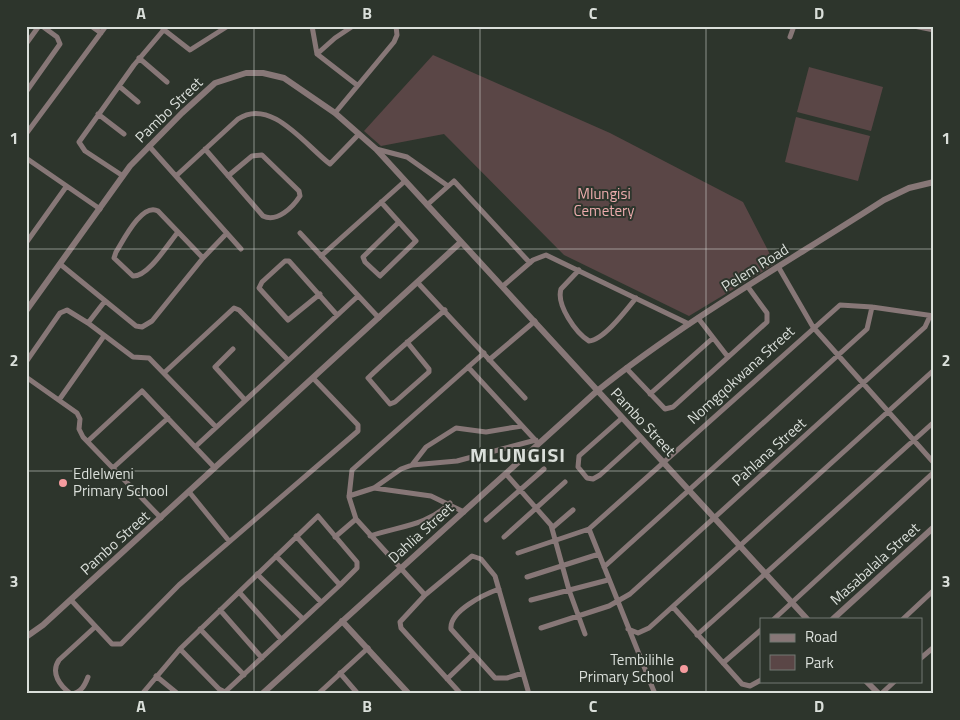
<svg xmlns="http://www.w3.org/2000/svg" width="960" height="720" font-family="'Titillium Web',sans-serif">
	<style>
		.green { fill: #5a4646 }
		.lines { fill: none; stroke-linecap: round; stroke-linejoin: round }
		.minor { stroke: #877777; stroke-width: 5 }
		.tertiary { stroke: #877777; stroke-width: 6 }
		.grid { fill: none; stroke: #dadfda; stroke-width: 1; stroke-opacity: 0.55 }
		.poi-dot { fill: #f59b9e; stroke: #2d352c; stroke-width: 2 }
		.labels { text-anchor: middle; stroke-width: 4; stroke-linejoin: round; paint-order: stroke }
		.street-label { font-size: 15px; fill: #dadfda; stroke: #2d352c }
		.park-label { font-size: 15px; fill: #ecacad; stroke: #2d352c }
		.poi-label { font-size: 15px; fill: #dadfda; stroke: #2d352c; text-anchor: start }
		.district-label { font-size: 20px; font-weight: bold; letter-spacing: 1px; fill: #dadfda; stroke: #2d352c }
		.neatline { fill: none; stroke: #dadfda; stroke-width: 2 }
		.grid-label { font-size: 16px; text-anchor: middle; font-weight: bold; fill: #dadfda }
	</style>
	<rect width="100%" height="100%" fill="#2d352c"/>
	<path class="green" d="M433,55L610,133L743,202L775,264L689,316L564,255L444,134L381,146L364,131Z
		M809,67L883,87L871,131L797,112Z
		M796,117L870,136L858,181L785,162Z"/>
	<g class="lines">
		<path class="minor" d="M91,26L101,33
			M312,26L317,54L357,85
			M914,26L934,30
			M163,29L190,50L228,26
			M790,37L794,26
			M26,44L39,26
			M317,54L335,38L353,26
			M139,58L167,82
			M119,86L138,102
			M26,92L60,44L57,37L42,26
			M335,113L394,42L397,35L396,26
			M98,114L124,134
			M26,134L106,26
			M149,146L241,249
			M205,149L263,216C277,223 293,207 300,196L299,191L262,155L252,156L228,176
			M376,149L407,157L448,186
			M26,158L100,209
			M123,176L85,151L79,142L134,65L167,26
			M176,176L238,119C271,97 305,145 330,164L359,134
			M381,202L416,241L380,276L365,262L363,257L399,222
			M427,205L454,181L530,263
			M178,232C168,244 148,277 133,276L114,258L116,252C123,241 142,202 158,211L203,258
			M300,233L379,318
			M26,243L66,187
			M321,256L405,181
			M60,264L136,326L142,327L152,321L203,258L227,233
			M779,268L813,327L934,463
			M579,270L561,289C556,305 576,333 589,341C604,340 627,309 636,298
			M418,283L525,398
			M503,286L533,260L546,255L689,324
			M320,294L288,320L259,288L262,282L285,261H289L337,315
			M698,318L728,357
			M88,323L105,301
			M407,342L429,369V372L395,402L390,404L368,378C393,354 419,332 445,310
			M233,349L215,367L245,400
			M489,360L535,321
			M26,362L60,313L67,310L88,323L133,357L149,358L216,427
			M468,367L537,442
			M626,368L665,409L673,407L767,322V313L748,287
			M165,372L234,308L239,310L288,360
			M26,377L77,413L80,419L79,429L83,437L161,518
			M650,394L713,338
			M59,400L104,336
			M622,418L579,456L578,467L587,478L593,479L600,475L641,438
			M88,441L142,391L215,468
			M195,447L358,296
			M412,465L426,447L456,428L486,432L522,426
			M114,467L168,418
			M506,474L551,525L569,590L585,634
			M374,488L431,496L464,512
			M190,493L229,541
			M349,496L374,488L401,469L412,465L457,461L536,440
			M486,520L544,469
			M552,528L573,510
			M589,529L655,694
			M296,536L340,585
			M370,536C399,526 427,526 450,503
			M335,537L356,519
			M504,537L565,482
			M518,553L589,529L840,305L872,307L934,316
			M276,556L321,602
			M604,567L867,329L872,307
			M257,574L303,619
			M527,577L599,554
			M499,589C485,594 449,611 451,629L495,678H507L523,673
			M239,592L281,639
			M425,595L356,519L349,497L352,470L484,353
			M71,600L112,644H121L179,585L358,431V425L313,378
			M531,600L608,580
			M673,607L742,684L750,686L761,680
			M220,610L262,658
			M774,619L934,472
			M903,619L934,590
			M541,628L609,606L630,594L925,327L930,316
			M200,629L244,675
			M628,629L638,633L649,628L934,370
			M697,635L934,422
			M921,658L934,647
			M723,663L761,630
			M340,673L358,694
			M156,676L178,694
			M88,677C85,685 81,693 71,694C60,686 50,673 59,660L95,627
			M447,679L472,655
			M142,694L180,649L318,516L357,562V568L340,585L225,692L219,689L180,649
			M318,694L368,648
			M461,694L401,628L400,622L425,595L472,556L481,559L495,576L529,694
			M881,694L895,681"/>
		<path class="tertiary" d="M26,311L130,166L182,113L215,83L246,73H263L284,78L335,113L376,149L807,619
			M833,619L934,527
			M342,621L409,694
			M26,637L43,625L461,242
			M866,681L879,694
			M262,694L597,391C687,319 788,262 884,200L909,188L934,182"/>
	</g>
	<path class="grid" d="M254,26V694M480,26V694M706,26V694M26,249H934M26,471H934"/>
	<g class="poi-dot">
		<circle cx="63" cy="483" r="5"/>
		<circle cx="684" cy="669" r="5"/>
	</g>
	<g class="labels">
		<g class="street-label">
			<text transform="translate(169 110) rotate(-44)" y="5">Pambo Street</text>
			<text transform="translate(755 268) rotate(-32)" y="5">Pelem Road</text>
			<text transform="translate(741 375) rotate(-42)" y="5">Nomgqokwana Street</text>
			<text transform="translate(643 422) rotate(47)" y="5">Pambo Street</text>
			<text transform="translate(769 452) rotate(-42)" y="5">Pahlana Street</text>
			<text transform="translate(421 533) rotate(-42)" y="5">Dahlia Street</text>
			<text transform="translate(115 543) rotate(-42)" y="5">Pambo Street</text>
			<text transform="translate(875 564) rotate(-42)" y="5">Masabalala Street</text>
		</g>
		<g class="park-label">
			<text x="604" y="199">Mlungisi<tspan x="604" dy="17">Cemetery</tspan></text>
		</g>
		<g class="poi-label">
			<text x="73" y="479">Edlelweni<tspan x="73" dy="17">Primary School</tspan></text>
			<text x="674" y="665" text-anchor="end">Tembilihle<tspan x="674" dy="17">Primary School</tspan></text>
		</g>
		<g class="district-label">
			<text x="518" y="462">MLUNGISI</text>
		</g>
	</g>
	<rect width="960" height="720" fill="none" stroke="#2d352c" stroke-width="55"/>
	<rect x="760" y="618" width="162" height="65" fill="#2d352c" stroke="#727972"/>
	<rect x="770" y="634" width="25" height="8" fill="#877777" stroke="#727972"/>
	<text x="805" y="642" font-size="15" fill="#dadfda">Road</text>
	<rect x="770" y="655" width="25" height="15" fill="#5a4646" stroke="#727972"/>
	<text x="805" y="668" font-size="15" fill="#dadfda">Park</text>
	<rect x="28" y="28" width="904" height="664" class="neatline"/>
	<g class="grid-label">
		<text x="141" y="19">A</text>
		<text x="367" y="19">B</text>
		<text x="593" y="19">C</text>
		<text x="819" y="19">D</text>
		<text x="14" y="144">1</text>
		<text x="946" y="144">1</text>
		<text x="14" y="366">2</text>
		<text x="946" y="366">2</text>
		<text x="14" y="587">3</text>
		<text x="946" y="587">3</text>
		<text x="141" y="712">A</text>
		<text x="367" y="712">B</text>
		<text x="593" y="712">C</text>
		<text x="819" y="712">D</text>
	</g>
</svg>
